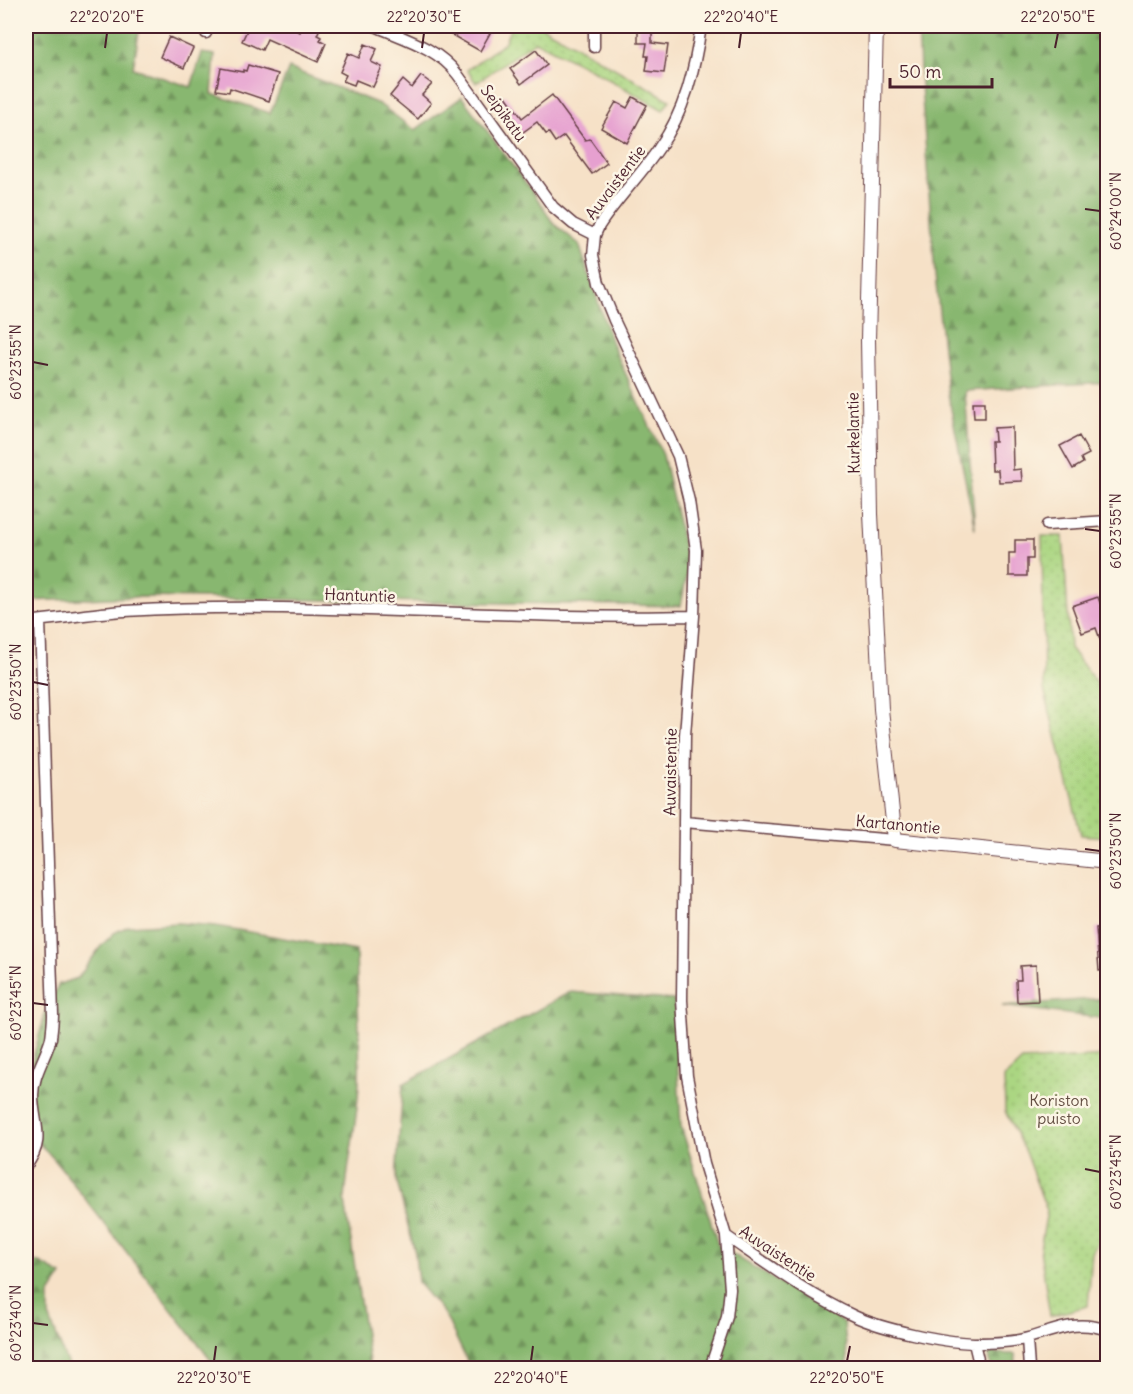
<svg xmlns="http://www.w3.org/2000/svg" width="1133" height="1394" font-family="Delius,sans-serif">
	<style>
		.forest { fill: url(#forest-firs); stroke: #696b4e; stroke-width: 1.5 }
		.park { fill: url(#park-dots); stroke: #7a7a56; stroke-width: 1.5 }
		.building { fill: #e6a0d0 }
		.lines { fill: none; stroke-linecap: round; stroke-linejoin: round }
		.minor-casing { stroke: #643c42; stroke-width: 13 }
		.tertiary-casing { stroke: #643c42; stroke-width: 16 }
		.minor { stroke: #fff; stroke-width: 10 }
		.tertiary { stroke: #fff; stroke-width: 14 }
		.ticks { fill: none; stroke: #4a1f2b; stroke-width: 2 }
		.labels { text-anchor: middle; stroke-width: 5; stroke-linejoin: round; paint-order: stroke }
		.street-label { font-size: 16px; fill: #4a1f2b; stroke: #fcf5e5 }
		.park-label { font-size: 16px; fill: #624d41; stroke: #fcf5e5 }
		.neatline { fill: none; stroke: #4a1f2b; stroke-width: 2 }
		.ticks-label { font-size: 15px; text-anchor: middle; fill: #4a1f2b }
	</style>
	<defs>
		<pattern id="forest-firs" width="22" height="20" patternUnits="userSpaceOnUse" patternTransform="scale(1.5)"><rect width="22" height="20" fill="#88b770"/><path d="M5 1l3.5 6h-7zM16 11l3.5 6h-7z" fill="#71945c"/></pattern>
		<pattern id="park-dots" width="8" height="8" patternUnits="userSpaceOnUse" patternTransform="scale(1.5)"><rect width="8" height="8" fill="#abd682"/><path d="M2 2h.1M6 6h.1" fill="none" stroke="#95b770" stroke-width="1.8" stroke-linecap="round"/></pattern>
	</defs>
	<rect width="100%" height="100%" fill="#fcf5e5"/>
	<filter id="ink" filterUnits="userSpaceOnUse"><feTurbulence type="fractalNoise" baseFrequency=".0167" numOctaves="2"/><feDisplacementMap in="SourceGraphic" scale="12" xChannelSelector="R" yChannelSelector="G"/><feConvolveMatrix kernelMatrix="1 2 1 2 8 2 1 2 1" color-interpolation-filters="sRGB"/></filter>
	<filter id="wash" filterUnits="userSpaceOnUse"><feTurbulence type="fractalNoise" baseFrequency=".008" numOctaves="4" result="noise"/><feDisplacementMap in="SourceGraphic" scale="24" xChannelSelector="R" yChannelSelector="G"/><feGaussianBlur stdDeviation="1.35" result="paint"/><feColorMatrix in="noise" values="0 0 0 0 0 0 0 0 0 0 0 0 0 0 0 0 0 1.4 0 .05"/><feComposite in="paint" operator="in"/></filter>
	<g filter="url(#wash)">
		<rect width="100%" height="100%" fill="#f6e1c7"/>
		<path class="forest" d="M26,26H140L133,68L191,87L202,53L215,55L212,94L270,113L289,68L379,104L415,130L462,97L542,205L553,223L579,244L612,344L663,455L688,567L681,606L139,597L26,601Z
			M918,26H1107C1108,75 1104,126 1108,176L1107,382L965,391L975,529L948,394L935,275L920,71Z
			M178,923L216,926L356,951C357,994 361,1038 359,1081C358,1122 347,1161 345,1201L370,1368H217L54,1159L32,1136L26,1093L28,1076L45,1014L59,984L78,978L101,946L114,933L128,926Z
			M570,992L674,1000L681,1126L718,1245L844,1323L848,1368H753L751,1361L700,1364L699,1368H490L469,1365L445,1315L418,1283L415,1253L396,1178L403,1084Z
			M1107,998V1019L1002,1006Z
			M26,1259L40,1263L62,1275L49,1295V1316L69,1368H26Z
			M989,1353L1015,1354L1017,1368H991Z"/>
		<path class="park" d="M507,26H541L670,100L663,110L594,71L535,41L476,83L467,70L504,43L511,28Z
			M1042,536H1063L1070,648L1107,697V837L1081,835L1044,689Z
			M1107,1056V1226L1092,1253L1088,1306L1050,1316L1040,1249L1047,1211L1025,1152L1005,1111L1004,1078L1022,1061Z"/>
		<g id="blocks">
			<path class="building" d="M249,26H286L300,32L301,28L305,30L307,26H321L317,35L321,37L320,40L326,43L318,62L267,39L262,50L242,41Z
				M436,26H494L480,51Z
				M638,26H652V43L668,45L664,73L646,71L648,56H645L647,43H638Z
				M169,37L193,48L184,68L160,57Z
				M365,44L377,49L371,62L382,67L373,87L356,80L354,85L343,81L346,75L340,72L348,53L359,58Z
				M536,50L547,65L521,84L510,69Z
				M248,65L278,74L269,101L230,88L229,92L216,90L221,68L243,72V70L246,71Z
				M421,76L432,84L422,95L431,103L418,119L390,96L403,80L412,88Z
				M505,95L522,118L552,95L585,140L590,139L607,163L592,174L564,136L555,142L549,133L546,134L537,122L519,135L495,102Z
				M633,97L647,105L627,143L601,128L616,102L627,108Z
				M973,402H985V418H974Z
				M1012,427L1013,470L1021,469L1022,481L999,482L998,470H992L991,441H995L994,428Z
				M1079,436L1089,454L1081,458L1083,463L1073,469L1060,446Z
				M1015,540H1033V559H1027V576H1009V553H1015Z
				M1098,597L1107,623V655L1106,656L1096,628L1082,633L1072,606Z
				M1107,927V970L1099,971L1096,928Z
				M1036,965L1038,1001L1017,1002L1016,980H1021L1020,966Z"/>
		</g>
	</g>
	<g filter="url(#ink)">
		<use href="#blocks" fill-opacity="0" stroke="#643c42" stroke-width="1.5"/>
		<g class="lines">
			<g class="minor-casing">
				<path id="minor" d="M375,26C405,39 438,48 458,75L553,207L573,224L595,235
					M701,26C695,68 685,112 659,148C641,175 617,198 599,226L595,235L593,255L599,283L614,320L678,456L689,501L696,550L694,616L685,735L682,1000L687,1076L704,1164L726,1236L730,1289L727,1317L710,1368
					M206,33L209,26
					M594,47V26
					M1047,525L1108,521
					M26,622C59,619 92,613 125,611C315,600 505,621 694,616
					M684,822L895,840
					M26,1166C47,1138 33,1125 33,1095C33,1075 46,1057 51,1038C52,1030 53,1022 53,1015L40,621
					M726,1236C767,1264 809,1295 854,1316C882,1329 942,1342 974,1343C989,1343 1014,1342 1028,1338C1058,1330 1075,1319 1108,1330
					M1027,1339L1029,1368
					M974,1343L980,1368"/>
			</g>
			<g class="tertiary-casing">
				<path id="tertiary" d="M876,26L868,340L871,514L881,709L895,840L1108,862"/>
			</g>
			<use href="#minor" class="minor"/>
			<use href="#tertiary" class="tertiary"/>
		</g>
	</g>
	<path class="ticks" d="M105,48L107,33M422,48L424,33M739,48L741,33M1055,48L1058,33M1085,209L1100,211M33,362L48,365M1085,529L1100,531M33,682L48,685M1085,849L1100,851M33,1003L48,1005M1085,1169L1100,1172M33,1323L48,1325M214,1361L216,1346M531,1361L533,1346M847,1361L850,1346"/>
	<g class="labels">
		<g class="street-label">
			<text transform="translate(504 113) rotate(54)" y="6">Seipikatu</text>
			<text transform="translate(615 182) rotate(-53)" y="6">Auvaistentie</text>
			<text transform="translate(853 433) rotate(-91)" y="6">Kurkelantie</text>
			<text transform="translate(360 595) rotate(2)" y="6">Hantuntie</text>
			<text transform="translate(670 772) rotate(-89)" y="6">Auvaistentie</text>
			<text transform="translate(898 824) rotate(5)" y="6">Kartanontie</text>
			<text transform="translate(778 1253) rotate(33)" y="6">Auvaistentie</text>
		</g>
		<g class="park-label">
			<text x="1059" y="1106">Koriston<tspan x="1059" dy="18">puisto</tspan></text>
		</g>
	</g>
	<rect width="1133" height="1394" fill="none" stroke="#fcf5e5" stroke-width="66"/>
	<path d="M890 78v9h102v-9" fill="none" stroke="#4a1f2b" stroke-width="3"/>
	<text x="899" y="78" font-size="18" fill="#4a1f2b" stroke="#fcf5e5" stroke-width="4.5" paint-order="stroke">50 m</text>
	<rect x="33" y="33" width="1067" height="1328" class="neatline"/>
	<g class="ticks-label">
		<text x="107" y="22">22°20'20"E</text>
		<text x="424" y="22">22°20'30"E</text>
		<text x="741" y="22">22°20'40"E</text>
		<text x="1058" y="22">22°20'50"E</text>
		<text transform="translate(1116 211) rotate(-90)" y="5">60°24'00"N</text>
		<text transform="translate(16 362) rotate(-90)" y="5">60°23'55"N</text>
		<text transform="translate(1116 531) rotate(-90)" y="5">60°23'55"N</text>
		<text transform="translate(16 682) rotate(-90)" y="5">60°23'50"N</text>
		<text transform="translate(1116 851) rotate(-90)" y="5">60°23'50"N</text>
		<text transform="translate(16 1003) rotate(-90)" y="5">60°23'45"N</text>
		<text transform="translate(1116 1172) rotate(-90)" y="5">60°23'45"N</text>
		<text transform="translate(16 1323) rotate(-90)" y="5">60°23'40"N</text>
		<text x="214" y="1383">22°20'30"E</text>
		<text x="531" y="1383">22°20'40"E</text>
		<text x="847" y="1383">22°20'50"E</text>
	</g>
</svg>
